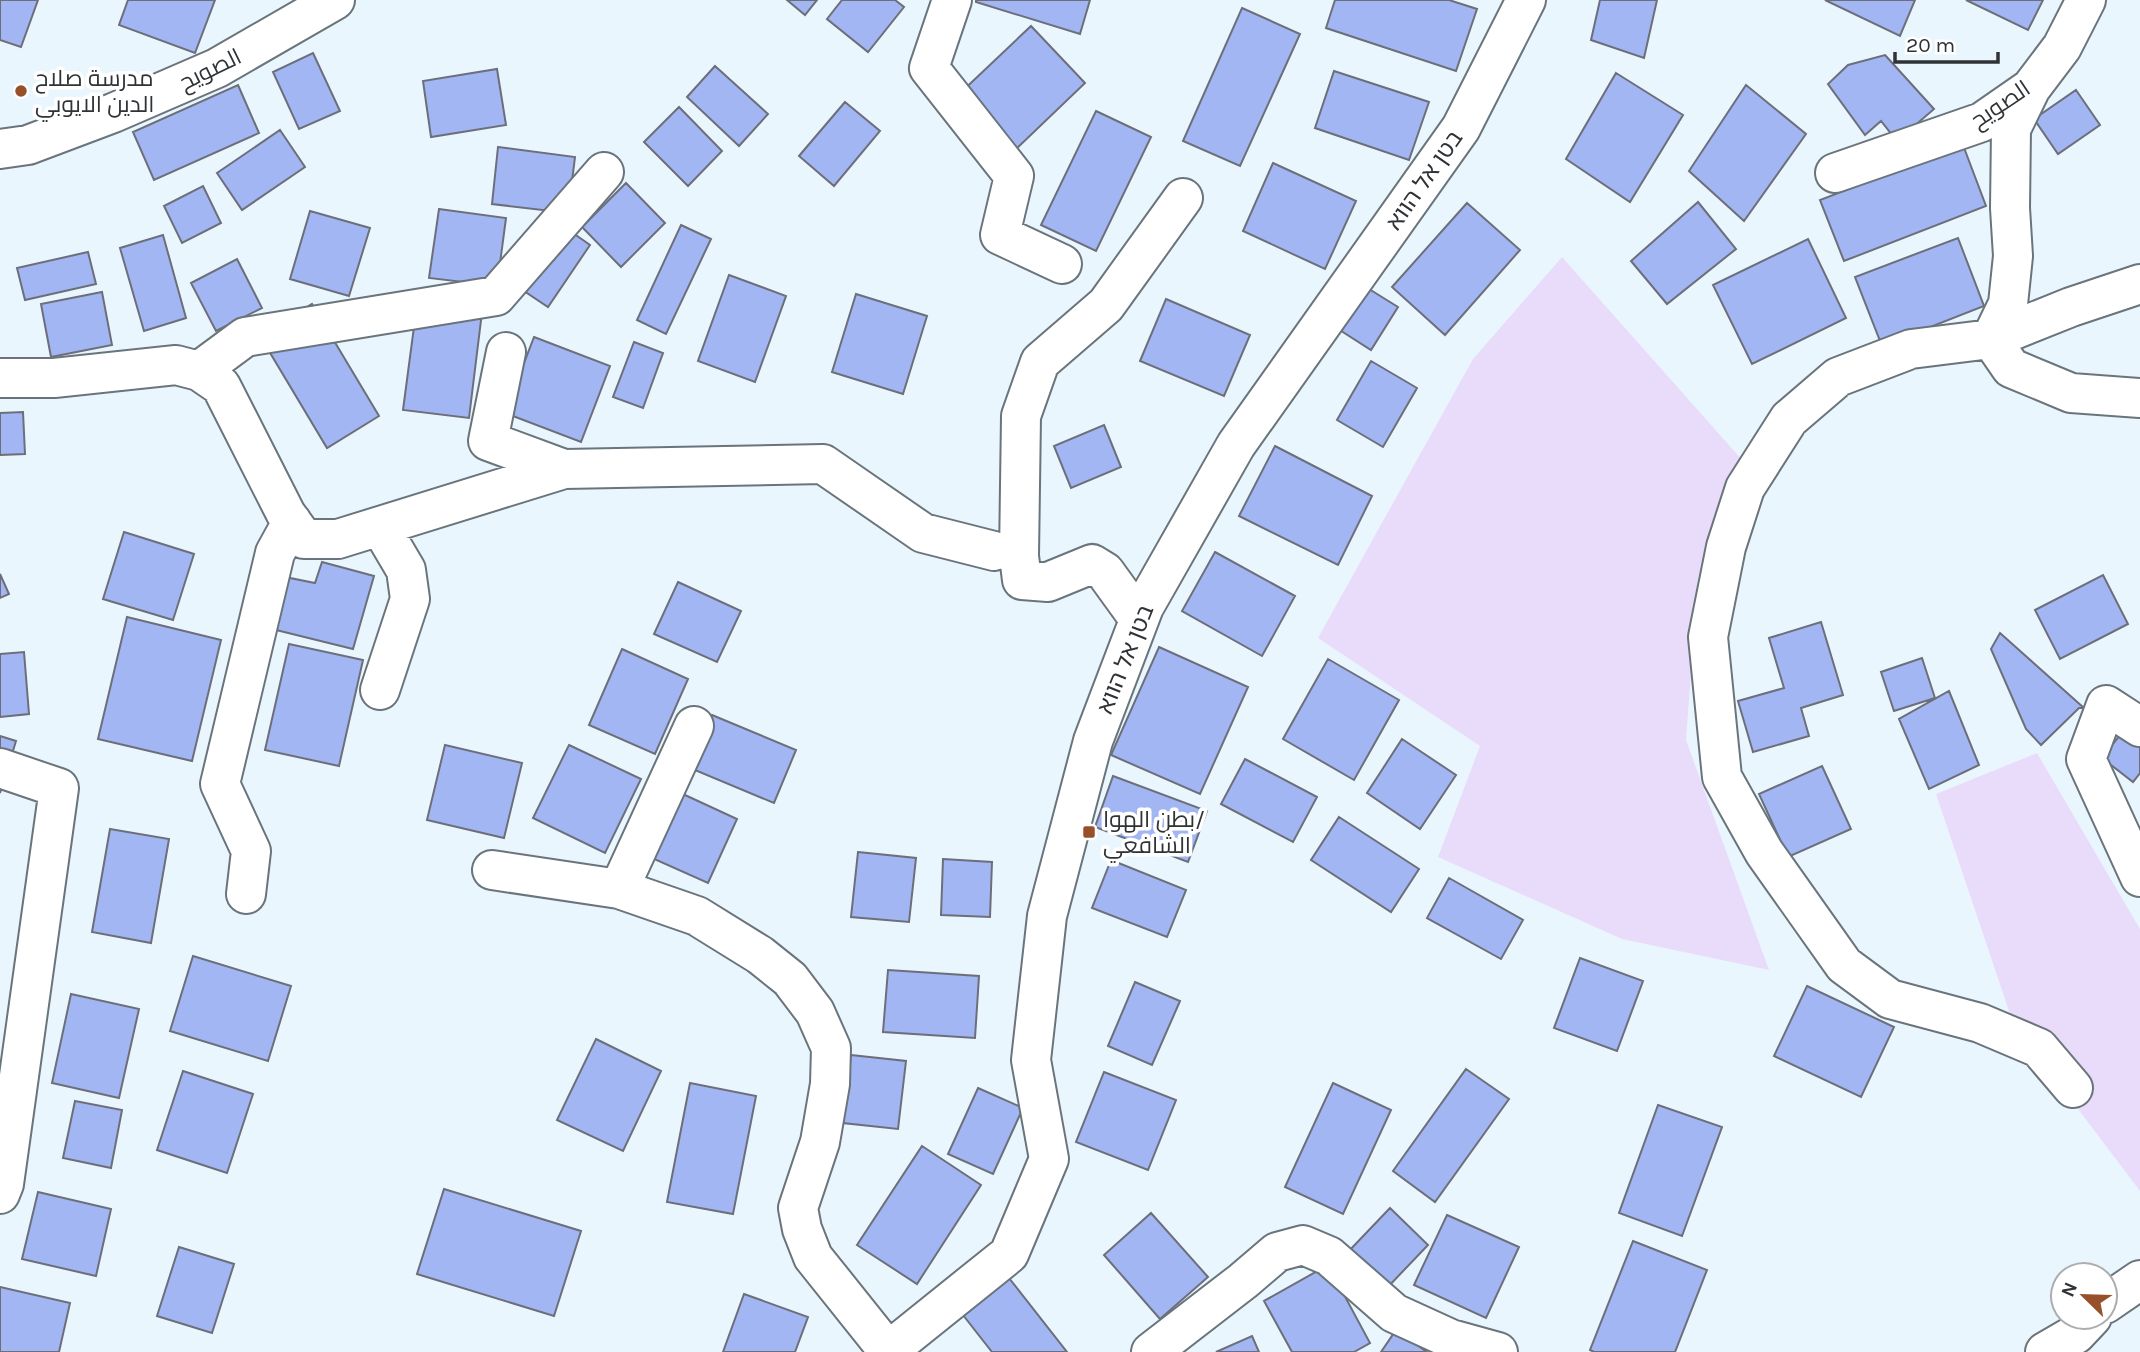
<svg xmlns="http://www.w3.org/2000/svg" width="2140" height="1352" font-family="Karla,Cairo,'Noto Sans Hebrew',sans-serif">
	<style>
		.green { fill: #e9dcfb }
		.building { fill: #a3b6f4; stroke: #6c6f7a; stroke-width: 2 }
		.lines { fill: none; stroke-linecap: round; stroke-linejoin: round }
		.minor-casing { stroke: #6a747b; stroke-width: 42 }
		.minor { stroke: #fff; stroke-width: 38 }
		.poi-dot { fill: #97502a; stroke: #fff; stroke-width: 2.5 }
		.labels { text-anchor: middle; stroke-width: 7; stroke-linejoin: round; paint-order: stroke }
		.street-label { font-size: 23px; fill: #2f3336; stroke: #fff }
		.poi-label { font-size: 23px; fill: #2f3336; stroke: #fff; text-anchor: start }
	</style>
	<rect width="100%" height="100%" fill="#eaf6fe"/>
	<path class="green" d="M1562,257L1744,462L1698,578L1686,740L1769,970L1622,939L1438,857L1480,746L1318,638L1473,359Z
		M2037,753L2140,929V1191L2013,1023L1936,794Z"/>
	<path class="building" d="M0,0H38L21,47L0,40Z
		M128,0H215L195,53L119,25Z
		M787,0H817L805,15Z
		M842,0H895L904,7L868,52L827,19Z
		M976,0H1090L1080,34L976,2Z
		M1335,0H1449L1477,9L1456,71L1326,28Z
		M1600,0H1657L1644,58L1591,40Z
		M1825,0H1915L1900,36Z
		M1966,0H2043L2028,30Z
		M1242,8L1300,34L1240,166L1183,141Z
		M1031,26L1085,83L1011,154L956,97Z
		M313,53L340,111L299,129L273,72Z
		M1885,55L1934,109L1897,141L1881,121L1865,135L1828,84L1848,65Z
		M715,66L768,114L739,146L687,97Z
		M497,69L506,125L431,137L423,81Z
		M1334,71L1429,102L1409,160L1315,128Z
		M1616,73L1683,115L1630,202L1566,159Z
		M238,85L259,133L154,180L133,132Z
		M1746,85L1806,134L1744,221L1689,171Z
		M2076,90L2100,125L2058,154L2034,119Z
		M845,102L880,131L834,186L799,156Z
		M679,107L722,151L688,186L644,142Z
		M1096,111L1151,137L1096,251L1041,225Z
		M280,130L305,167L242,210L217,173Z
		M1963,145L1986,206L1844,261L1820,200Z
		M498,147L575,157L568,213L492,204Z
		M1273,163L1356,201L1325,269L1243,231Z
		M626,183L665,223L621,267L582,227Z
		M203,186L221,223L182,243L164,206Z
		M1698,202L1736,249L1667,304L1631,261Z
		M1467,203L1520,250L1445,335L1392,287Z
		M439,209L506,218L497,286L429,278Z
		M310,211L370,228L349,296L290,279Z
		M681,225L711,239L666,334L637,320Z
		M563,226L590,245L548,307L521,289Z
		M163,235L186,318L144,331L120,248Z
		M1958,238L1984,306L1882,346L1855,277Z
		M1808,239L1846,318L1752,364L1713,285Z
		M88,252L96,284L25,300L17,268Z
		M237,259L262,308L216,331L191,283Z
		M729,275L786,296L755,382L698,361Z
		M1361,284L1398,307L1371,350L1335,327Z
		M102,292L112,345L51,357L41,304Z
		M856,294L927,316L903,394L832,372Z
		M1166,299L1250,335L1224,396L1140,361Z
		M312,304L379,416L327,448L260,336Z
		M417,304L482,312L469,418L403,410Z
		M534,337L610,366L581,442L505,413Z
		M634,342L663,353L643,408L613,397Z
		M1371,361L1417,388L1383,447L1337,420Z
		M23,412L25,454L0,455V413Z
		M1104,425L1121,467L1071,488L1054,446Z
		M1275,446L1372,496L1338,565L1239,516Z
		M124,532L194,554L173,620L103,599Z
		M1215,552L1295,596L1262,656L1182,611Z
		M322,562L374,576L353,649L272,629L285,577L315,583Z
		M0,574L9,594L0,598Z
		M2103,575L2128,624L2060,659L2035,610Z
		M678,582L741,611L717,662L654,634Z
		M127,617L221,640L192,761L98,739Z
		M1821,622L1843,695L1801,708L1809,736L1753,752L1738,701L1784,688L1769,638Z
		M2000,633L2084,708H2079L2041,745L2026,729L1991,649Z
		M289,644L363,660L339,766L265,750Z
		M1159,647L1248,687L1200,794L1111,755Z
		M622,649L688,679L655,754L589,725Z
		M24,652L29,714L0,717V654Z
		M1922,658L1935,698L1894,711L1881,672Z
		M1328,659L1399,700L1354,780L1283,739Z
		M1949,691L1979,765L1929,789L1899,719Z
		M712,715L796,750L774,803L690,768Z
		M2124,730L2140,743V773L2133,782L2102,758Z
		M0,736L16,741L0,793Z
		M1402,739L1456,775L1420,829L1367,793Z
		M445,745L522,763L504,838L427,820Z
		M569,745L641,779L605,853L533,818Z
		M1245,759L1317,797L1293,842L1221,804Z
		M1822,766L1851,829L1788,857L1759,794Z
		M1113,776L1207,811L1188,862L1095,827Z
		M672,789L737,819L708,883L643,854Z
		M1339,817L1419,869L1391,912L1311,860Z
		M110,829L169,839L151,943L92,932Z
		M858,852L916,858L909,922L851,917Z
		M943,859L992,862L990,917L941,915Z
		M1111,860L1186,890L1167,937L1092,908Z
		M1449,878L1523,920L1501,959L1427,918Z
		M193,956L291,986L268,1061L170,1031Z
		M1580,958L1643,981L1617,1051L1554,1028Z
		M888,970L979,976L975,1038L883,1032Z
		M1135,982L1180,1001L1152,1065L1108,1046Z
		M1807,986L1894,1027L1861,1097L1774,1056Z
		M71,994L139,1009L119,1098L52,1083Z
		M596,1039L661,1071L623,1151L557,1120Z
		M851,1055L906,1061L898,1129L843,1123Z
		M1466,1069L1509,1099L1435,1202L1393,1171Z
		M183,1071L253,1094L227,1173L157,1150Z
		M1104,1072L1176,1100L1148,1170L1076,1142Z
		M690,1083L756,1096L733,1214L667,1202Z
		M1333,1083L1391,1110L1343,1214L1285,1187Z
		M978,1088L1023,1108L993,1174L948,1154Z
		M75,1101L122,1110L111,1168L63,1158Z
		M1658,1105L1722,1127L1682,1236L1619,1213Z
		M922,1146L981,1185L917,1284L857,1245Z
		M444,1189L581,1231L554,1316L417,1274Z
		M38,1192L111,1209L96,1276L22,1259Z
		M1390,1208L1428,1245L1385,1290L1347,1253Z
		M1151,1213L1208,1277L1160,1319L1104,1255Z
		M1447,1215L1519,1247L1486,1318L1414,1285Z
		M1633,1241L1707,1270L1675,1352H1594L1590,1350Z
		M179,1247L234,1264L212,1333L157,1316Z
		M1328,1265L1370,1343L1354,1352H1292L1264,1301Z
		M1009,1278L1067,1352H992L963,1315Z
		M0,1287L70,1303L59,1352H0Z
		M744,1294L808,1317L795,1352H723Z
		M1396,1330L1427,1352H1381Z
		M1252,1336L1259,1352H1216Z"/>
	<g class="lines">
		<g class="minor-casing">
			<path id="minor" d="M952,0L929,68L1014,176L1000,235L1062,264
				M2031,88L2011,129L2010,208L2013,256L2008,304L1991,339L1911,349L1838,377L1789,419L1745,488L1726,547L1708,637L1722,777L1764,852L1844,965L1890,999L1980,1023L2039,1048L2073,1088
				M0,149L28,145L113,113L217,68L335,0
				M1835,173L1982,122L2031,88L2062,47L2086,0
				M2140,284L2071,307L1991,339L2011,368L2071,393L2140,398
				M506,352L488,441L564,469
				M199,371L245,337L496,296L604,172
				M0,378H54L176,365L199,371L221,386L286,514L304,539H338L564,469L823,464L923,533L994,551
				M1139,619L1105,572L1092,564L1048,582L1022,580L1019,556L1021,416L1040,362L1106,305L1183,198
				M380,690L410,599L406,570L380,526
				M2140,727L2106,705L2086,759L2140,877
				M0,768L59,788L4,1184L0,1194
				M492,870L619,889L697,916L760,955L790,979L815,1012L831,1048L830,1084L820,1142L798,1208L802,1229L813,1257L889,1352
				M619,889L694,726
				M246,894L251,851L220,784L275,553L292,522
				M2105,1304L2140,1280
				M887,1352L1009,1254L1049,1159L1031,1060L1047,916L1093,741L1144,607L1236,445L1461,128L1526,0
				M1151,1352L1243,1281L1277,1252L1303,1245L1329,1256L1394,1313L1451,1339L1498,1352
				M2045,1352L2076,1334L2092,1317"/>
		</g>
		<use href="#minor" class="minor"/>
	</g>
	<g class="poi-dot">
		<circle cx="21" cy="91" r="7"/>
		<rect x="1082" y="825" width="14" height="14" rx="3.5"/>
	</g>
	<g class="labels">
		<g class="street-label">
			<text transform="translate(210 69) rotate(-26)" y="8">الصويح</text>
			<text transform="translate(2000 104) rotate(-34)" y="8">الصويح</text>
			<text transform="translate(1424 180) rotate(-55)" y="8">בטן אל הווא</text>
			<text transform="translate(1125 659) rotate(-68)" y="8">בטן אל הווא</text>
		</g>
		<g class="poi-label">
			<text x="35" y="86">مدرسة صلاح<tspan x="35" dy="26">الدين الايوبي</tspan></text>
			<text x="1103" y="827">بطن الهوا/<tspan x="1103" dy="26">الشافعي</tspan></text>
		</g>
	</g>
	<g transform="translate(2084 1296) rotate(293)"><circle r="33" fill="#ffffff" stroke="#acadaf" stroke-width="2"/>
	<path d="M0-5L12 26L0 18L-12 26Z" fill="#97502a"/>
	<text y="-10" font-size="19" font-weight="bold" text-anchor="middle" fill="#2f3336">N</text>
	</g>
	<path d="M1895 52v10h103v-10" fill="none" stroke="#2f3336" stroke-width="3.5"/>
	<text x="1906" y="52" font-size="21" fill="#2f3336" stroke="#ffffff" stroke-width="5" paint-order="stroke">20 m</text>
</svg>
